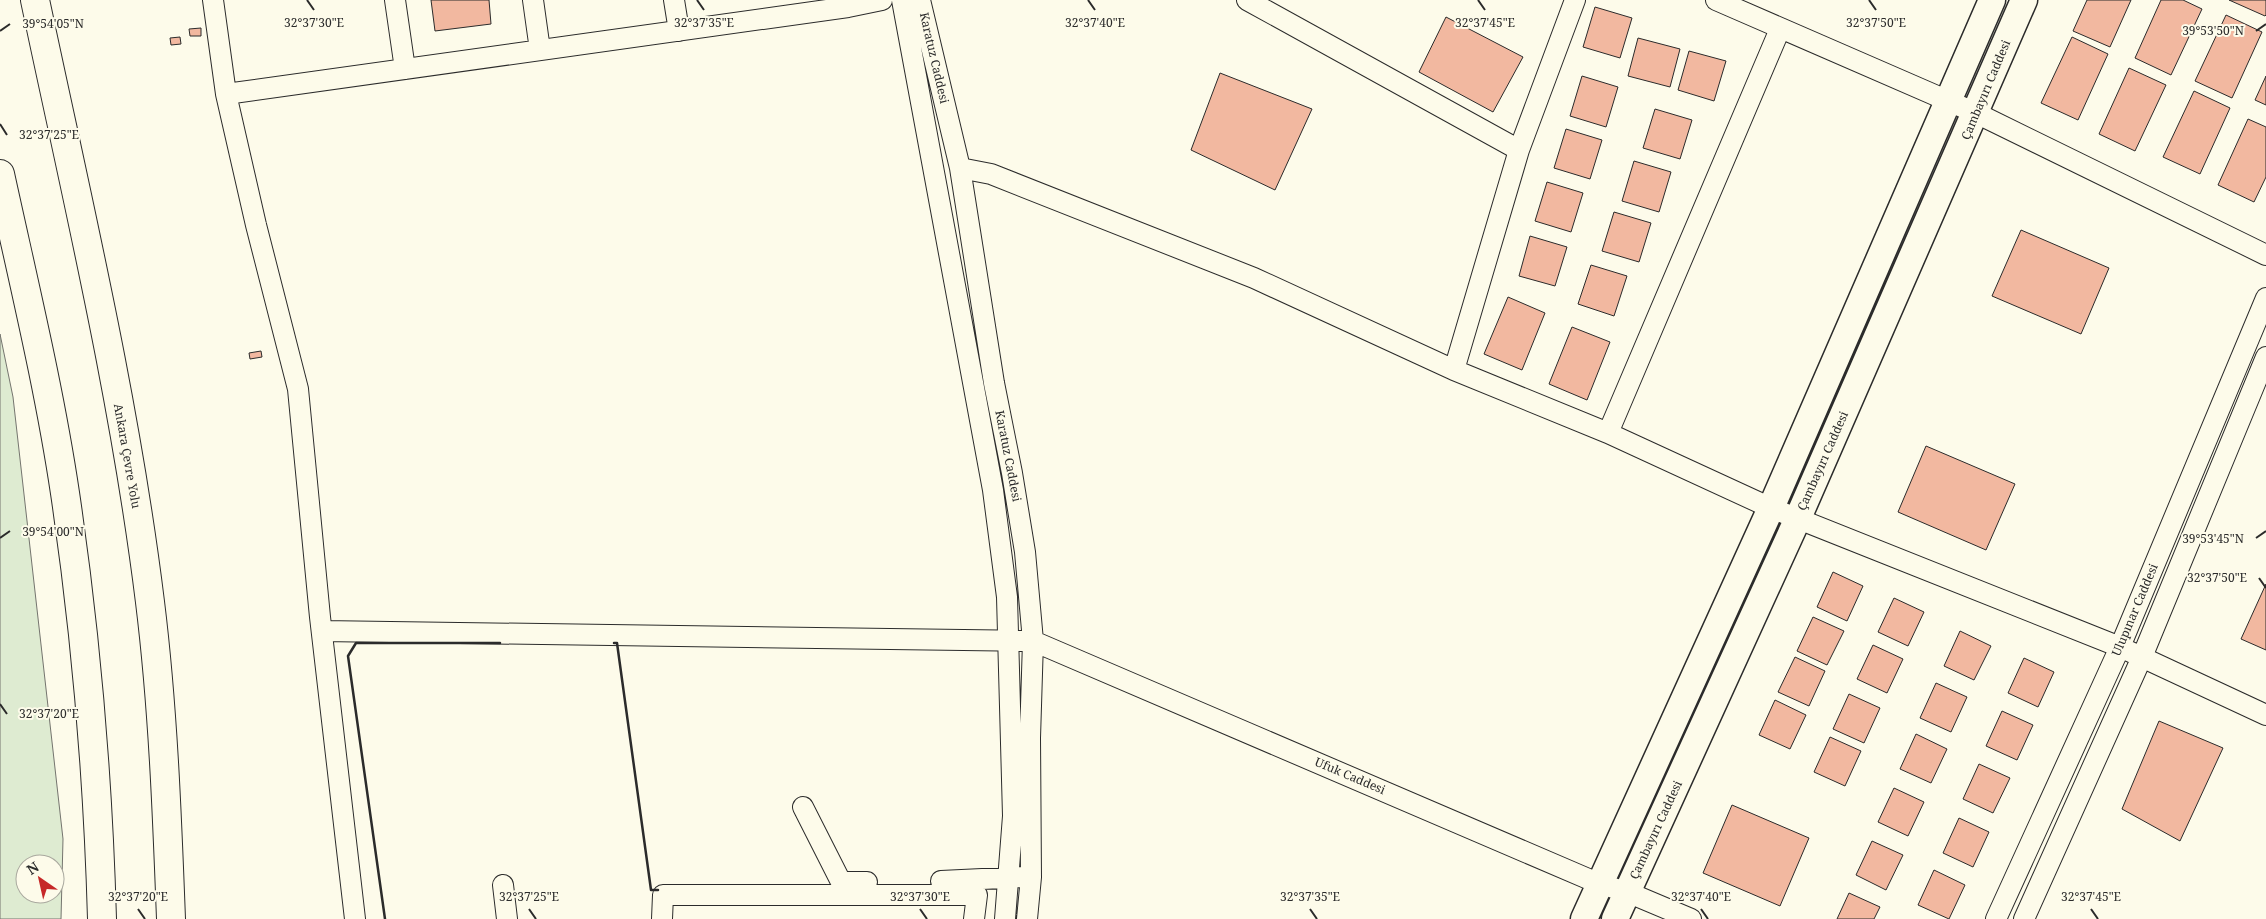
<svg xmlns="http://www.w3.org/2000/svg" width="2266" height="919" font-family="'Noto Serif',serif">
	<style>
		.green { fill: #deebd1; stroke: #74746e; fill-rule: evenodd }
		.building { fill: #f2b8a0; stroke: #2b2b2b }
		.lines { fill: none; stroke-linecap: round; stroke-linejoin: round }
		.minor-casing { stroke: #2b2b2b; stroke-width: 22 }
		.major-casing { stroke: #2b2b2b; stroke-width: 29 }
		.highway-casing { stroke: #2b2b2b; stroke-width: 30 }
		.minor { stroke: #fdfbea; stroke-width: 20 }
		.major { stroke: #fdfbea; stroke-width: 26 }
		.highway { stroke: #fdfbea; stroke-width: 28 }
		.wall { stroke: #2b2b2b; stroke-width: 2.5 }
		.ticks { fill: none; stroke: #2b2b2b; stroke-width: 2 }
		.labels { text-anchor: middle; stroke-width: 4; stroke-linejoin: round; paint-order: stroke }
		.street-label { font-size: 12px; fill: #2b2b2b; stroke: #fdfbea }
		.ticks-label { font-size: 12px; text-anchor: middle; fill: #2b2b2b; stroke: #fdfbea; stroke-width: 4; stroke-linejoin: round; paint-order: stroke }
	</style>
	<rect width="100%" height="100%" fill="#fdfbea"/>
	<path class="green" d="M0,334L13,397L63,839L61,919H0ZM25,864H55V894H25Z"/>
	<path class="building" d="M431,0H489L491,24L435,31Z
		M2087,0H2131L2110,47L2073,31Z
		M2161,0H2183L2202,9L2171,75L2135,58Z
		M2229,0H2266V15L2265,16Z
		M1595,7L1632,18L1620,58L1583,47Z
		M2226,15L2262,32L2232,98L2195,81Z
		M1446,17L1523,57L1493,112L1419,72Z
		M201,28V36H190L189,29Z
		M180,37L181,44L171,45L170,38Z
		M2072,37L2108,54L2078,120L2041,103Z
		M1638,38L1680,49L1670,87L1628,76Z
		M1689,51L1726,61L1714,101L1678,90Z
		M2129,68L2166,85L2135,151L2099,134Z
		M1220,73L1312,109L1275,190L1191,150Z
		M1582,76L1618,87L1606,127L1570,116Z
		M2266,76V105L2255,100Z
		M2194,91L2230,108L2200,174L2163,157Z
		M1655,109L1692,120L1680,159L1643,148Z
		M2248,119L2266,127V177L2254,202L2218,185Z
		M1566,129L1602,140L1590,179L1554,168Z
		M1634,161L1671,172L1659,212L1622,201Z
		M1547,182L1583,193L1571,232L1535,221Z
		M1614,212L1651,223L1639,262L1602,251Z
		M2021,230L2109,268L2081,334L1992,296Z
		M1530,236L1567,247L1555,286L1519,276Z
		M1591,265L1627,276L1614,316L1578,304Z
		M1508,297L1545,313L1522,370L1484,354Z
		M1572,327L1610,342L1587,400L1549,384Z
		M261,351L262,357L250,359L249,353Z
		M1926,446L2015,484L1986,550L1898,512Z
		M1833,572L1863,586L1847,621L1817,607Z
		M2266,584V650L2241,639Z
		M1894,598L1924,612L1908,646L1878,632Z
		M1813,617L1844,631L1827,665L1797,651Z
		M1960,631L1991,646L1974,680L1944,666Z
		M1873,645L1903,659L1887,693L1857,679Z
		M1795,657L1825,671L1809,706L1778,692Z
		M2024,658L2054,672L2038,707L2008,693Z
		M1936,683L1967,697L1951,732L1920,718Z
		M1849,694L1880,708L1864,743L1833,729Z
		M1775,700L1806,715L1790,749L1759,735Z
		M2002,711L2033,725L2017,760L1986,746Z
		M2159,721L2223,748L2180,841L2122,809Z
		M1916,734L1947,749L1931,783L1900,769Z
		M1830,737L1861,751L1845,786L1814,772Z
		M1979,764L2010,778L1993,813L1963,799Z
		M1894,788L1924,802L1908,836L1878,822Z
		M1732,805L1809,838L1780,906L1703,873Z
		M1959,818L1989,832L1973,867L1943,853Z
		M1872,841L1903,855L1886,890L1856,875Z
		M1934,870L1965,885L1949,919L1918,905Z
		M1849,893L1880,907L1874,919H1837Z"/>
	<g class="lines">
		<g class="minor-casing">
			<path id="minor" d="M213,0L226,94L256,225L298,389L320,617L355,919
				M395,0L405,69
				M533,0L540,50
				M674,0L679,31
				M902,0L993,490L1007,597L1013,816L1005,919
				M920,0L960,168L994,383L1012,473L1025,552L1033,641L1030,738L1031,877L1027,919
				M1247,0L1519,150
				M1716,0L1976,113L2266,255
				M226,94L848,7L882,0
				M960,168L991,174L1254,278L1454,370L1608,433L1771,508L2120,647L2266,715
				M1454,370L1519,150L1575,0
				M1608,433L1780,29
				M322,631L1033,641L1600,884L1627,892L1691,919
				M803,807L841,882H867
				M941,881L1022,877
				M503,885L507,919
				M662,919L663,895H977L974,919
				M1996,919L2120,647L2266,298
				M2024,919L2142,657L2266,357"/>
		</g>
		<g class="major-casing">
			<path id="major" d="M1584,919L1771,508L1992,0
				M1615,919L1798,518L2024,0"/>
		</g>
		<g class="highway-casing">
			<path id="highway" d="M35,0C77,199 125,399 150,602C163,707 167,813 171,919
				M0,174C23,280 49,386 65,493C86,635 98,776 102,919"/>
		</g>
		<use href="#minor" class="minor"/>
		<use href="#major" class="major"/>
		<use href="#highway" class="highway"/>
		<path class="wall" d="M614,643H617L651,890H658
			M385,919L348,656L356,643H500"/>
	</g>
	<path class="ticks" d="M307,0L314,10M697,0L704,10M1088,0L1095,10M1478,0L1485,10M1869,0L1876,10M0,31L10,24M2256,31L2266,24M0,124L7,135M0,538L10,531M2256,538L2266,531M2259,578L2266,588M0,704L7,714M138,909L145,919M529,909L536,919M920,909L927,919M1310,909L1317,919M1701,909L1708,919M2091,909L2098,919"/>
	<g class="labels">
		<g class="street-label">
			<text transform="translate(934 58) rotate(77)" y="4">Karatuz Caddesi</text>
			<text transform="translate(1986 90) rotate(-67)" y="4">Çambayırı Caddesi</text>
			<text transform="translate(127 456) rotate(80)" y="4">Ankara Çevre Yolu</text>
			<text transform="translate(1008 456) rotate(79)" y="4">Karatuz Caddesi</text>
			<text transform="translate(1823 461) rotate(-66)" y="4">Çambayırı Caddesi</text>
			<text transform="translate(2135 610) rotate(-67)" y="4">Ulupınar Caddesi</text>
			<text transform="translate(1350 776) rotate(23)" y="4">Ufuk Caddesi</text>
			<text transform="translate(1656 830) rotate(-65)" y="4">Çambayırı Caddesi</text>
		</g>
	</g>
	<g class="ticks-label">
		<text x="314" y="27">32°37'30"E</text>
		<text x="704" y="27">32°37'35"E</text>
		<text x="1095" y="27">32°37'40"E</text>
		<text x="1485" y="27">32°37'45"E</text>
		<text x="1876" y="27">32°37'50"E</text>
		<text x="53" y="28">39°54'05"N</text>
		<text x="2213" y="35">39°53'50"N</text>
		<text x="49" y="139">32°37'25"E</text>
		<text x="53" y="536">39°54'00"N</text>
		<text x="2213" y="543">39°53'45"N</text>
		<text x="2217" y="582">32°37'50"E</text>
		<text x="49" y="718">32°37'20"E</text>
		<text x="138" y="901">32°37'20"E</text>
		<text x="529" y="901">32°37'25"E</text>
		<text x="920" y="901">32°37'30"E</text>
		<text x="1310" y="901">32°37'35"E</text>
		<text x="1701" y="901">32°37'40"E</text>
		<text x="2091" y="901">32°37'45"E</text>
	</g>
	<g transform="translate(40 879) rotate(326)"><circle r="24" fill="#fdfbea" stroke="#a9a89e"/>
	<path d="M0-4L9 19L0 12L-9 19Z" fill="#c62828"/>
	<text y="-8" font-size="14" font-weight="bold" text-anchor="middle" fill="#2b2b2b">N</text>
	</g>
</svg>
